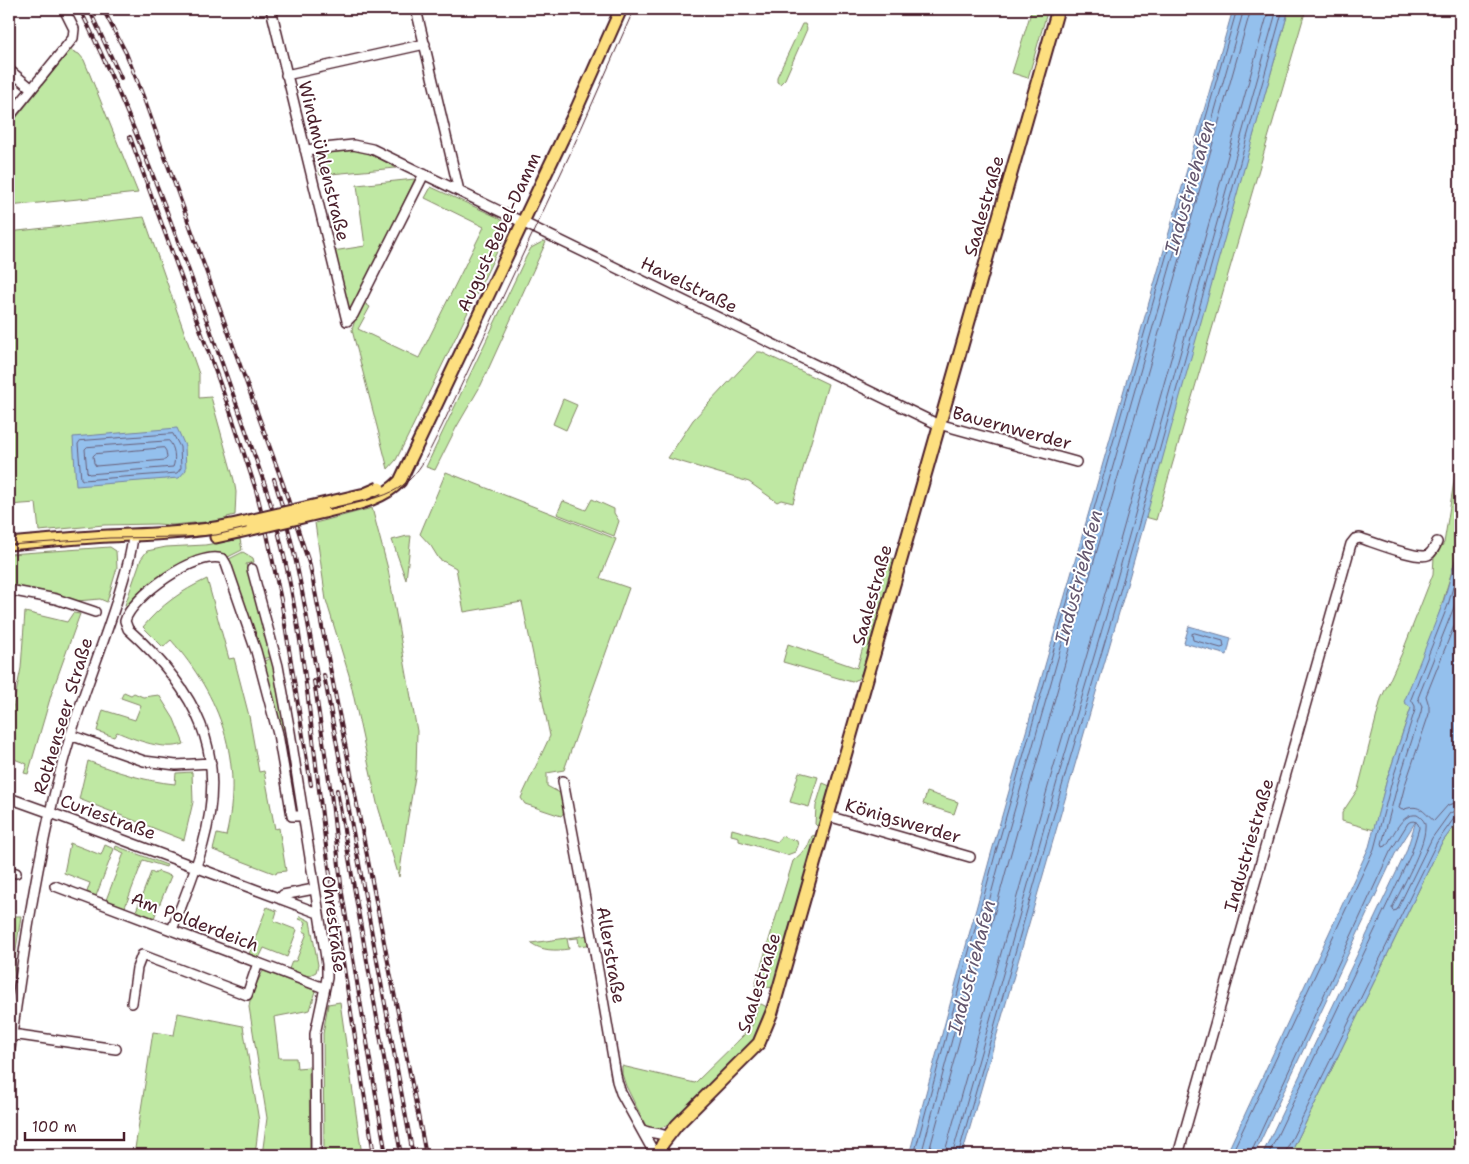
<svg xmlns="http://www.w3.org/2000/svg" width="1469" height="1164" font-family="'Shantell Sans',sans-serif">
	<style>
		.green { fill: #bfe8a3; stroke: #848467 }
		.water { fill: #94c0ed; stroke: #76809f }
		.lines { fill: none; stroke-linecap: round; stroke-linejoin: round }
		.shore { stroke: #685f79; stroke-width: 1 }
		.minor-casing { stroke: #4a1f2b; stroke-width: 12 }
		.major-casing { stroke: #4a1f2b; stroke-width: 15 }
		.minor { stroke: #fff; stroke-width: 9 }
		.major { stroke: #fddf80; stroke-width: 11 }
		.tram { stroke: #4a1f2b; stroke-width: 1 }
		.rail-casing { stroke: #4a1f2b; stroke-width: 4 }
		.rail { stroke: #fff; stroke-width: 2; stroke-dasharray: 5.5; stroke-linecap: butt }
		.major-bridge-casing { stroke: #4a1f2b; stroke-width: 15; stroke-linecap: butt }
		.major-bridge { stroke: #fddf80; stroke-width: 11 }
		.labels { text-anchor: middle; stroke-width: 4; stroke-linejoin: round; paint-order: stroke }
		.street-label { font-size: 18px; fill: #4a1f2b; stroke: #fff }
		.water-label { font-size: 19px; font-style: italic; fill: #64576f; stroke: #fff }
	</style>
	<rect width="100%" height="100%" fill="#fff"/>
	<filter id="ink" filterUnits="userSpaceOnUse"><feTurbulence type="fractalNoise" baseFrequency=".02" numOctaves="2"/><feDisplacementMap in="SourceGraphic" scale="10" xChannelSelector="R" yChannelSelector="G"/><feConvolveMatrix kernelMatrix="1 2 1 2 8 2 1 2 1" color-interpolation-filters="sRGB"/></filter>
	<g filter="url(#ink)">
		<path class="green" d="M1032,9H1048L1028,78L1012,73Z
			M1289,9H1306L1156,520L1145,517Z
			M802,24H805L807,29L785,79L780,84L777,82V77Z
			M70,50L79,54L84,60L138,193L9,206V127Z
			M354,150L372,154L396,168L320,175L316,154Z
			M415,179L352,310L345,309L333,251L365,246L357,185Z
			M431,187L497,217L506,223L507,231L408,436L396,460L388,469L352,330L356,316L363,302L370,307L358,329L419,358L484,227L425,198Z
			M144,217L199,374V398L211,397L234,480L236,492L235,515L227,517L228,520L172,525L156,524L104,525L39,531L36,503L9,505V232Z
			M544,241L546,242L481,385L456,428L435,470L426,467L526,257L531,248Z
			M757,352H761L828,384L793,503L781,500L777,502L749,482L668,458L693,420Z
			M563,399L577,405L566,430L553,424Z
			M1460,445V544L1411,708L1387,779L1374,830L1342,821V813L1358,789L1381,699L1402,653L1433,574L1434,557L1444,543Z
			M446,472L616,539L600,578L629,588L564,770L547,773V786L560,793L565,811L561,816L525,804L521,798L550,736L522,602L464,612L456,568L439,559L431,546L420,534Z
			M592,499L614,509V513L619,521L614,536L557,514L563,501L586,510Z
			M372,508L388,569L417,731L416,771L407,823L399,877L377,803L349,675L326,600L315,523Z
			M407,536H411L406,580L392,540Z
			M240,539L242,550L226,558L220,554L212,555L211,553C177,561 151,581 128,606L125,605L141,559L147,551L166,547L205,545Z
			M110,547L116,551L117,568L107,602L100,599L77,601L34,589L14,587L9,580V554Z
			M243,552L253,558L254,562L246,564L271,657L261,659L227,560Z
			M889,557L893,559V567L862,672L858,679L852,682L783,662L788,644L857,668Z
			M207,579L229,659L234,658L249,716L259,772L264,771L275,829L279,828L286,871L277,872L276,874L213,850L217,834L226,836C244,761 221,697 171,640L163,647L143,627C161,605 181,591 207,579Z
			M25,612L67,622L73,613L80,614L52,692L28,774L24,773L27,764L9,757V728L21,668Z
			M272,658L284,728L282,731H280L261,662Z
			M124,692L131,695L134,693L143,697L159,695L174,719L184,744C164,751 136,740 117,732L114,737L97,731L103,710L135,720L141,705L121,698Z
			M88,761C117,772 144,781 175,784L176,773L192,772L193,802L184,840L79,799Z
			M799,772L818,777L809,807L790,802Z
			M823,783L830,786L819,827H818L815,824L816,806Z
			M927,792L958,802L954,814L923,804Z
			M1460,818V1155H1290L1441,844Z
			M732,829L778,842L781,836L797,841L798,846L795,852L787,855L739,841V837L731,835Z
			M816,835L775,988L755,986L793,861L807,848L812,836Z
			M70,843L101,855L105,845L114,849L96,896L87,892L90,883L64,873Z
			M116,846L167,865L166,867L143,860L125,907L106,900L124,853L115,849Z
			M157,871L171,876L154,918L136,911L151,872L155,874Z
			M267,907L277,911L274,921L297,930L287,957L264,948L259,958L249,954Z
			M9,916H21L9,997Z
			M300,916L310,921L318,965L316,972L308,976L289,969L292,961H296L307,933L303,931L306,922L299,919Z
			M589,935V943L587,945L579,946L578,938L567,939L569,949C555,951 542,951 531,943Z
			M263,971L316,991L310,1010L274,1017L279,1058H296L297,1068L309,1067L310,1155H262L267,1118L249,1007L251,994Z
			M340,1002L362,1155H324L323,1034L328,1004Z
			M761,1004L769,1008L754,1042L672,1124L656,1129L647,1128L626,1086L622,1074V1066L695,1083L744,1035L747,1025L752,1026L757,1008Z
			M178,1013L243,1026L259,1121L255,1155H134L153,1032L174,1035Z"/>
		<path class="water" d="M1233,9H1289L1125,592L962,1155H909L991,854Z
			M177,428L185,446L186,470L179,478L76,486L73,437Z
			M1460,544V818L1441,844L1290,1155H1262L1406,852L1416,821L1395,854L1254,1155H1226L1369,847L1387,779L1411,708L1404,702L1443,603Z
			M1189,626L1231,638L1227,655L1184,643Z"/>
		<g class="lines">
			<path class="shore" d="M173,434L180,447L181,468L177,473L83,480L81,479L78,444L80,441Z
				M169,441C175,447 176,460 173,467L89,474L87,472L85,449L87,447Z
				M164,448L166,451L167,458L165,460L96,466L94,463L93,456L95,454Z
				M1460,585L1454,607L1418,698L1422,706L1421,712L1398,783L1382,844L1383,847L1386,846C1394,835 1401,813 1417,815C1422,818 1426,822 1425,828C1425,847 1401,889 1392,908L1393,911L1397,910L1432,838L1450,813L1460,809
				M1460,611L1426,696L1429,706V714L1405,785L1399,808L1402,810C1420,803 1422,811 1434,821L1448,805L1460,802
				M1195,633L1223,641L1224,647L1221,648L1193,640L1192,634Z
				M914,1155L995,855L1237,9
				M921,1155L1001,857L1244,9
				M928,1155L1009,860L1251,9
				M944,1155L1053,769L1107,587L1269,9
				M952,1155L1060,771L1114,589L1277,9
				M958,1155L1066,772L1120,591L1283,9
				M1231,1155L1374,849L1392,781L1415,710V706L1411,699L1448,605L1460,562
				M1250,1155L1390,852L1408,823C1413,819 1419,822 1419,828L1411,854L1268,1155
				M1286,1155V1151L1437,842L1455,817L1460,816"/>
			<g class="minor-casing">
				<path id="minor" d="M271,9L347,321
					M416,9L459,191
					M9,70L31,88
					M286,75L425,44
					M9,117L73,38L74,29L64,9
					M305,150L353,145L372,149L935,423L1076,462
					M347,321L353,315L424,174
					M252,569L278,666L290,732L327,964V978L315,1034L316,1155
					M9,590L56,599L95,612
					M70,735L144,761L176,765L211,763
					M563,781L594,947L617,1081L621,1093L652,1149L658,1152
					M9,798L62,817L318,913
					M828,816L970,857
					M9,871L16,873
					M55,886L324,988
					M280,899L283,895L314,889
					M172,930C183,901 195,873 203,844C229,751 196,690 128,629L125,621C131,597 198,549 223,559L226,564L256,651L278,734L292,816H303
					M132,1003L137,968L142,955L247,995L258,963
					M12,1034L116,1049
					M9,1056C24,950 38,843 69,741C84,689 106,639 121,587C126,570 132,553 133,535
					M643,1130C651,1134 660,1132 668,1137
					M1178,1155L1351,544L1355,539L1360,538C1373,542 1418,560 1428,555C1433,552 1435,547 1437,542"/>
			</g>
			<g class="major-casing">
				<path id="major" d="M324,512C351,505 380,502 400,481L577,108L621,9
					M216,537L252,529
					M9,544C42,541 75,538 108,536C156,534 203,533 249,521
					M657,1155L663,1143L677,1125L759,1043L772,1012L1058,9"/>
			</g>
			<use href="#minor" class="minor"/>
			<use href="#major" class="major"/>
			<path class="tram" d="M9,545L109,538L185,537L216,535L379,497C417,485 425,459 442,426L570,154L634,9"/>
			<g class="rail-casing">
				<path id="rail" d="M80,9C155,162 208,325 265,485C301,598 309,714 324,831C338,939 357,1047 374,1155
					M89,9L121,78
					M103,9L126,53L143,96L283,484L310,566L426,1155
					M130,137L230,411L256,490L267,534L281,600L311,785
					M274,479C296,547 307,617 319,687
					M324,675L413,1155
					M314,681L331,793L342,893L386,1155
					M337,790L401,1155"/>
			</g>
			<use href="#rail" class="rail"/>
			<g class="major-bridge-casing">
				<path id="major-bridge" d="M249,521L365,494L379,488
					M252,529L324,512"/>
			</g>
			<use href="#major-bridge" class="major-bridge"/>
		</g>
	</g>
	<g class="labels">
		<g class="street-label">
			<text transform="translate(324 161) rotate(76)" y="6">Windmühlenstraße</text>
			<text transform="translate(984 206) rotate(-74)" y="6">Saalestraße</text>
			<text transform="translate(499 232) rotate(-65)" y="6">August-Bebel-Damm</text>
			<text transform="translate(689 285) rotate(26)" y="6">Havelstraße</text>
			<text transform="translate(1012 428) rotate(15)" y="6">Bauernwerder</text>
			<text transform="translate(872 595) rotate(-74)" y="6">Saalestraße</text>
			<text transform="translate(63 716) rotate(-73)" y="6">Rothenseer Straße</text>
			<text transform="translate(108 817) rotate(20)" y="6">Curiestraße</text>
			<text transform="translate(903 821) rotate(16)" y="6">Königswerder</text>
			<text transform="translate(1249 845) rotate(-74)" y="6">Industriestraße</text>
			<text transform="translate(195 922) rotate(21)" y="6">Am Polderdeich</text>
			<text transform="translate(334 924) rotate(83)" y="6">Ohrestraße</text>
			<text transform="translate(611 955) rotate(80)" y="6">Allerstraße</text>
			<text transform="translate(759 983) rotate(-72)" y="6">Saalestraße</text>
		</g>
		<g class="water-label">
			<text transform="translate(1189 187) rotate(-74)" y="7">Industriehafen</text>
			<text transform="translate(1078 577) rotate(-75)" y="7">Industriehafen</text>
			<text transform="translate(971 967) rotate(-75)" y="7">Industriehafen</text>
		</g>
	</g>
	<rect width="1469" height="1164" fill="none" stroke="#fff" stroke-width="30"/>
	<rect x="15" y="15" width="1439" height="1134" fill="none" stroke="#4a1f2b" stroke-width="2" filter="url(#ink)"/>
	<path d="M25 1132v8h99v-8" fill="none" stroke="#4a1f2b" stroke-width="2.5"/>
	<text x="32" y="1132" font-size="15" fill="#4a1f2b" stroke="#ffffff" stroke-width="4" paint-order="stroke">100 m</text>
</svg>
